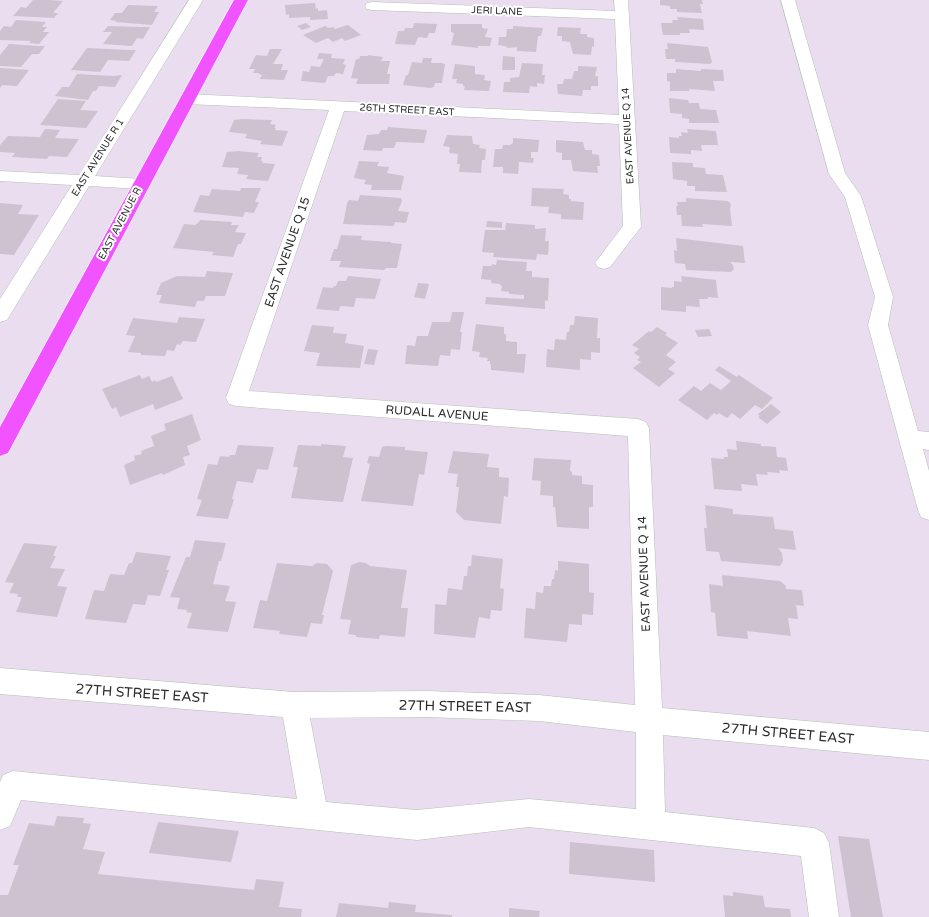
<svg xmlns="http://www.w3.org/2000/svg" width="929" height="917" font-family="'Varela Round',sans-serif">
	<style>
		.building { fill: #cec2d1 }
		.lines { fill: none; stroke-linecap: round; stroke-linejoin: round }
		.minor-casing { stroke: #b2c1b1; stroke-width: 1 }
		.major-casing { stroke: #fff; stroke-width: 1 }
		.minor { fill: #fff; fill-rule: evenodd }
		.major { fill: #f053ff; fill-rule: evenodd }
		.labels { text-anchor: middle; stroke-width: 4; stroke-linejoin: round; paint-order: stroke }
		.far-street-label { font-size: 10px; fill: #2c2c2c; stroke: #fff }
		.street-label { font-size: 12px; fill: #2c2c2c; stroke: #fff }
		.near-street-label { font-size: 14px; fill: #2c2c2c; stroke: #fff }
	</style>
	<rect width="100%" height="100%" fill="#eaddef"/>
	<path class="building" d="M33,0H49L63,1L53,13H58L54,18L13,16L21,7L26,8Z
		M660,0H702L703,4H700L702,13L677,12V9H670V6L660,5Z
		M315,3L316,9L318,8V11L327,10L328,19L310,20V17L289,18V14L286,15L285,5Z
		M128,5L158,6L154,12H159L152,25L115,22L117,21L110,20L115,13H122Z
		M677,17L703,19L704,30L689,29L690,33H680V35H663L661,23H673L672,20H678Z
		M16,20L46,22L42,27H47L43,32H49L39,44L29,43L31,41L0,40V31L4,26L11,27Z
		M306,23L311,27L302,30L297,26Z
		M414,23L437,24L435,33H429L427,38L418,37L415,45L395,44L398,31H404L405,28H413Z
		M451,24H482V28L488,29L485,37L492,38L490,46H478V48L451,45L454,33L451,32Z
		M348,25L361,35L345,41L342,38L333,42L328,38L316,43L303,35L325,26L328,28L333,27L335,29Z
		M108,26L141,27H150L143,39L137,38L132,46L103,44L112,32H103Z
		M513,26L543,28L541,36H538L536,52L517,51V47L508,48L505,46L498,45L499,37H506L507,29H513Z
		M558,27L581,28L580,34H587V37L594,38V47L592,46L591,55L573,54L570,42L562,41V36H557Z
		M667,43L708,47L712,62L710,64L675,62V59H666L665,49H668Z
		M9,44L38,46H45L39,54H32L21,67L0,66V55Z
		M87,48L130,50H136L129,61L108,60L100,72L71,70Z
		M270,49H282L273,64H283L281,70H288L284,80L260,79L262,75L259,74V73H253L255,69H249L256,55L267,56Z
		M319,53L332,54L331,58L345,59L343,64L346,65L343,74L336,73L334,76H328L325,83L301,81L303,71L309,72L311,66L320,67L324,59H317Z
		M368,55L383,57L381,61H390L387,74H390L389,84H358L356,83L358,79L351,78L356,59H359L360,56H368Z
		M503,56L515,57V70H502Z
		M423,58H432L431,63H442L445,64L442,83H435L434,87L430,88L403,85L406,75H408L412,62L422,63Z
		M522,63L543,64L542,75H545L544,84L537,83V87L530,86L529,93L503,92L504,82H510V78L519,77Z
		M455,64L475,66V74L485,75L484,80L491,81L489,91L464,90L465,86H463V84L456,83L457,79H452Z
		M578,66L597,67L595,76H598V86H591V90H583L582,96L558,94L557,84H563L564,79H572L574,71H578Z
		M0,68L29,70L17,86L2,85L0,88Z
		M676,69L701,71V69L723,70L724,81H713L715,91L689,89V91H670V82L667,81V73H676Z
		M77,74L113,76L122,75L115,87L99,86L96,91H93L88,100L55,96L62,87H69Z
		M669,98L688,100L689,103H699L700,109L716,110L719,123H689V119L682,118V114L670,113Z
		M58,99L86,101L80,110L98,111L86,128L40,125Z
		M242,119L272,120L270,124L276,125L274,128H276L275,130L288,131L282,146L260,144L262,141L245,138L247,134L229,132L234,120Z
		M388,127L427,130L424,143L396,142L394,148H383L382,151L363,150L367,135L379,134L381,130H387Z
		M45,129L60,130L55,138L79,139L67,157L49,156L47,159L12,157L15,153L0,152V145L8,136L40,137Z
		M687,129L716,131L718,145H701L702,151L691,150V154L670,153L669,137L679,138V136H682L681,132L688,133Z
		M447,135L472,136L473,144L480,145L479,148L486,149L485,160H482L481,173L459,172L460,164H457L458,154L449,153L450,147L443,146Z
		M513,138L539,140L538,152H531V158H534L533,163L519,162L518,174L503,173V167H493L495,149H502L503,145H510L513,143Z
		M556,140L583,142L585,150H592V154L599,155L600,166H597L598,173L573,171L571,160H562V153L556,152Z
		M239,151L259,153L257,157H262L261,161H263L262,163L275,164L268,181L246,179L248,175L237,174L239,168L222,167L227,152Z
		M359,161L379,162L377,166L389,167L387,173L404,176L401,190H371L372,185L364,184L366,180L354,178Z
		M672,162L693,163V167L705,168L706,174L723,175L727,192L695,191V186H687V181L673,179Z
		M241,188H261L255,202H259L254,213L245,212L243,217L193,212L200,195L209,196L212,189L240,191Z
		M532,188L564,189L563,194L569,195V199H571V201L584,202L583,220L561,219V214L548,213L549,207L531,206Z
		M360,195L401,198L402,201L398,211L409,212L406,223L395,222L394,226L343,224L347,203L349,200L358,201Z
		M686,198L728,201L731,204L730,209L732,226L702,224L703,227L682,226L681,215H677L676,206H678L677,202H686Z
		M0,203L23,205L18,214L39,215L14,255L0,254Z
		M200,220L232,222L231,225H239L235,232L246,233L241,244H238L233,257L212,255L214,252L173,248L184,224L195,225L198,223Z
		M487,221L502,222V228L486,227Z
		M506,223L535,225V229L546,228L545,241H549L548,255L537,254L536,260L493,257L494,253L482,252L485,230H505Z
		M341,235L362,236L361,240L391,242V243L402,244L397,268H386L384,270L339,267L341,261H330L334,249H337Z
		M676,238L743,246L745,263L730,262L733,265L734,269L731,272L686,270L685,264L675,263L674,250L677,251Z
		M497,260L527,262L526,271H532V277L549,278L548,301L545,300V309L485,304L486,297L524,299V295L509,294V292L501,291L502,286L500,285V284L491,283V280L481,279L483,266H492V264L496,265Z
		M207,271L233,273L225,296H206L204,301H197L195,307L159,303L162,295H156L161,283L177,276L205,277Z
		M348,276L381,279L375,299L356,298L354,307L340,306L339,311L316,309L323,287L333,288L334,286H336L338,281H346Z
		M681,276L716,280L718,298L708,297V299H699L700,307L686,306V312L661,310V287L672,288V287H674V281L682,282Z
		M418,283L429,284L425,299L414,297Z
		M452,312H464L460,332H462L460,350L451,349L450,356L440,355L438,366L405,364L407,345L415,346L417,336H428L432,322H450Z
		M575,316L598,318L597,338H600V353L591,352V360L580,359V370L546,367L547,349L554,350L555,339L566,340L567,332H569L570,325H574Z
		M179,317L205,319L196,342L183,341L180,345L177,344L174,351L167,350L165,356L141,355V353L128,352L135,336L126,335L133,318L177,323Z
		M476,324L504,327V334H506V341L517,342V354H526L524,373L491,370V364H490V361H487L488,358L479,357L480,352L472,351Z
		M312,325L334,327L333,333L347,334L345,343L364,346L360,368L316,366L320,353L304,351Z
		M657,327L667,333L665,335L678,343L666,355L676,362L668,369L675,373L659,387L633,368L641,362L637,360L640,357L634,353L639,349L632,345L649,331L651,332Z
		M709,329L712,336L698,337L695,330Z
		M368,349L378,350L374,365L364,364Z
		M719,366L737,377L739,375L773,398L762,409L755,405L740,419L732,413L727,418L719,413L717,415L714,413L707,420L678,400L694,386L701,391L710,383L721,390L731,381L715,370Z
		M140,375L142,379L149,376L152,382L155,380L156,382L172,376L183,399L155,410L153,404L120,417L116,407L112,409L102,389Z
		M771,404L781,412L767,424L758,417L760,416L758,414Z
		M192,414L201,440L187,446L190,455L183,457L185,465L163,475L162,473L130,485L124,465L135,460L134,456L142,454L141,451L154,446L151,436L166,430L164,424Z
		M736,441L761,444V446L776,447L777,457L786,458L788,471L779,470L780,473L767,472L768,475L756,474L758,486L741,484L742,491L714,489L711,458L724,459V457H728L727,449L737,450Z
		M321,444L346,446L343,457L353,458L343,502L291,498L298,467H293L298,445L321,446Z
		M238,445L274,447L268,470L257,469L253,483L237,481L232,499H234L228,519L196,516L202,500L197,499L208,464L217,465L220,456L229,457L230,455H235Z
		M386,446L405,447V450L428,452L424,475L419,474L413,506L361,501L370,464L367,463L369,456L379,457L382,447Z
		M453,451L489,454L487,467L499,468V477L509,478L508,497L504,496L501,524L464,520L456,512L459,487H456L458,474L448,473Z
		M534,458L571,460L570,471L572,472V475L582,476V484L593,485V507H589V529L557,527L555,507H553V496L540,495L541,481L532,480Z
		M705,505L733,509V514L773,517L775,529L793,531L796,550L778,548L782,553L783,561L780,566L721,561L719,552L706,551L704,528H707Z
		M195,540L226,543L221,561H219L213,584L230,586L225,601L236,602L228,632L187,628L192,613L186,612L187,610L177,609L180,598L170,597L186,557H190Z
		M24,543L57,546L53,556H56L50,568L65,569L57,586L67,587L57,617L16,612L22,597H17L18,594L9,593L14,583L5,582Z
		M136,552L171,556L166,570H169L160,596L148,595L145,605L133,604L126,623L85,619L94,590L104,591L110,574L124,575L129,563H132Z
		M472,555L503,559L500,588L504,589L502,611L491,610L490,619L479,617L475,638L434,634L435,604L446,605L448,588L462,590L464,576H467L468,566H471Z
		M558,561L589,564V592L594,593L593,615L582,614V625L569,624L567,642L524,638L526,608L535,609L536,592L543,593L544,586H551L552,579H554L555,570L558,571Z
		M359,562L366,563L370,566L407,570L401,608H408L405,637L380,635L379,639L356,637V635L348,634L351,620L340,619L351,565Z
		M277,563L312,566L317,563L327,564L333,571L322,615H324L322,624L311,623L307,637L279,634L280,631L253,628L260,600L267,601Z
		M722,575L780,581L786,586V589L802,590L804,606L796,605L798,619L788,618L791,636L747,631L748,639L717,636L715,613L711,612L709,584L723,586Z
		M57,816L84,818L83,823L91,824L83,849L105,852L98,874L254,890L256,879L284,882L279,907L302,909L301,917H0V895H8L19,865H13L29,823L54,826Z
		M158,822L239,831L231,862L149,853Z
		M838,836L869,839L883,917H851Z
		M570,842L654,850L655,882L569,874Z
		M733,892L763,896L765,907L790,909L791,917H725L723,895L733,896Z
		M389,902L416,905L415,912L452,915V917H336L339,903L388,908Z
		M509,908L540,911L539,917H509Z"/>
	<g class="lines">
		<g class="minor-casing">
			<path id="minor" d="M189,0H203L95,176L141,179L147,180L149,184L147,188L141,189L89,186L7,320L0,322V299L72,185L0,181V171L79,175Z
				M614,0H628L641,227L610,267L604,269L598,267L595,263L623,226L619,124L344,111L249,391L638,419L646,422L649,428L662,708L929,732V760L663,735L665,812L814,828L824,833L829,843L839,917H809L801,856L529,827L417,840L21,800L10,826L0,830V782L3,775L13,771L297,799L283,717L0,694V668L294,692L427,691L539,695L635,705L628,436L236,406L229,404L226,398L329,110L187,104L182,102L179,99L182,96L187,94L619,115L615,19L372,10L367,9L365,6L367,3L372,2L615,11ZM427,717L539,721L636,732V809L529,799L417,810L326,802L310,718Z
				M781,0H795L845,173L861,196L893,297L888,325L918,431L929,432V450L923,449L929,471V520L921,517L918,510L868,325L875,297L845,197L829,174Z"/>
		</g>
		<g class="major-casing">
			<path id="major" d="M234,0H248L8,453L0,456V427Z"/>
		</g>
		<use href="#minor" class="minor"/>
		<use href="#major" class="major"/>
	</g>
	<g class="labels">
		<g class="far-street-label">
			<text transform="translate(497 10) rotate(2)" y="4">JERI LANE</text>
			<text transform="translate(407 109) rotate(3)" y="4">26TH STREET EAST</text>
			<text transform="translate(627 136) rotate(-93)" y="4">EAST AVENUE Q 14</text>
			<text transform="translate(97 157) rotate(-58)" y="4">EAST AVENUE R 1</text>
			<text transform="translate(119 223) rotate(-62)" y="4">EAST AVENUE R</text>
		</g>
		<g class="street-label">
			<text transform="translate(287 252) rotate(-71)" y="4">EAST AVENUE Q 15</text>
			<text transform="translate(437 413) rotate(4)" y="4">RUDALL AVENUE</text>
			<text transform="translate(644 574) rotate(-92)" y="4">EAST AVENUE Q 14</text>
		</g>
		<g class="near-street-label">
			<text transform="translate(142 693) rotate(4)" y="5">27TH STREET EAST</text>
			<text transform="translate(465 706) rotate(1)" y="5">27TH STREET EAST</text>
			<text transform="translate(788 733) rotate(5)" y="5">27TH STREET EAST</text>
		</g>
	</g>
</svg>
